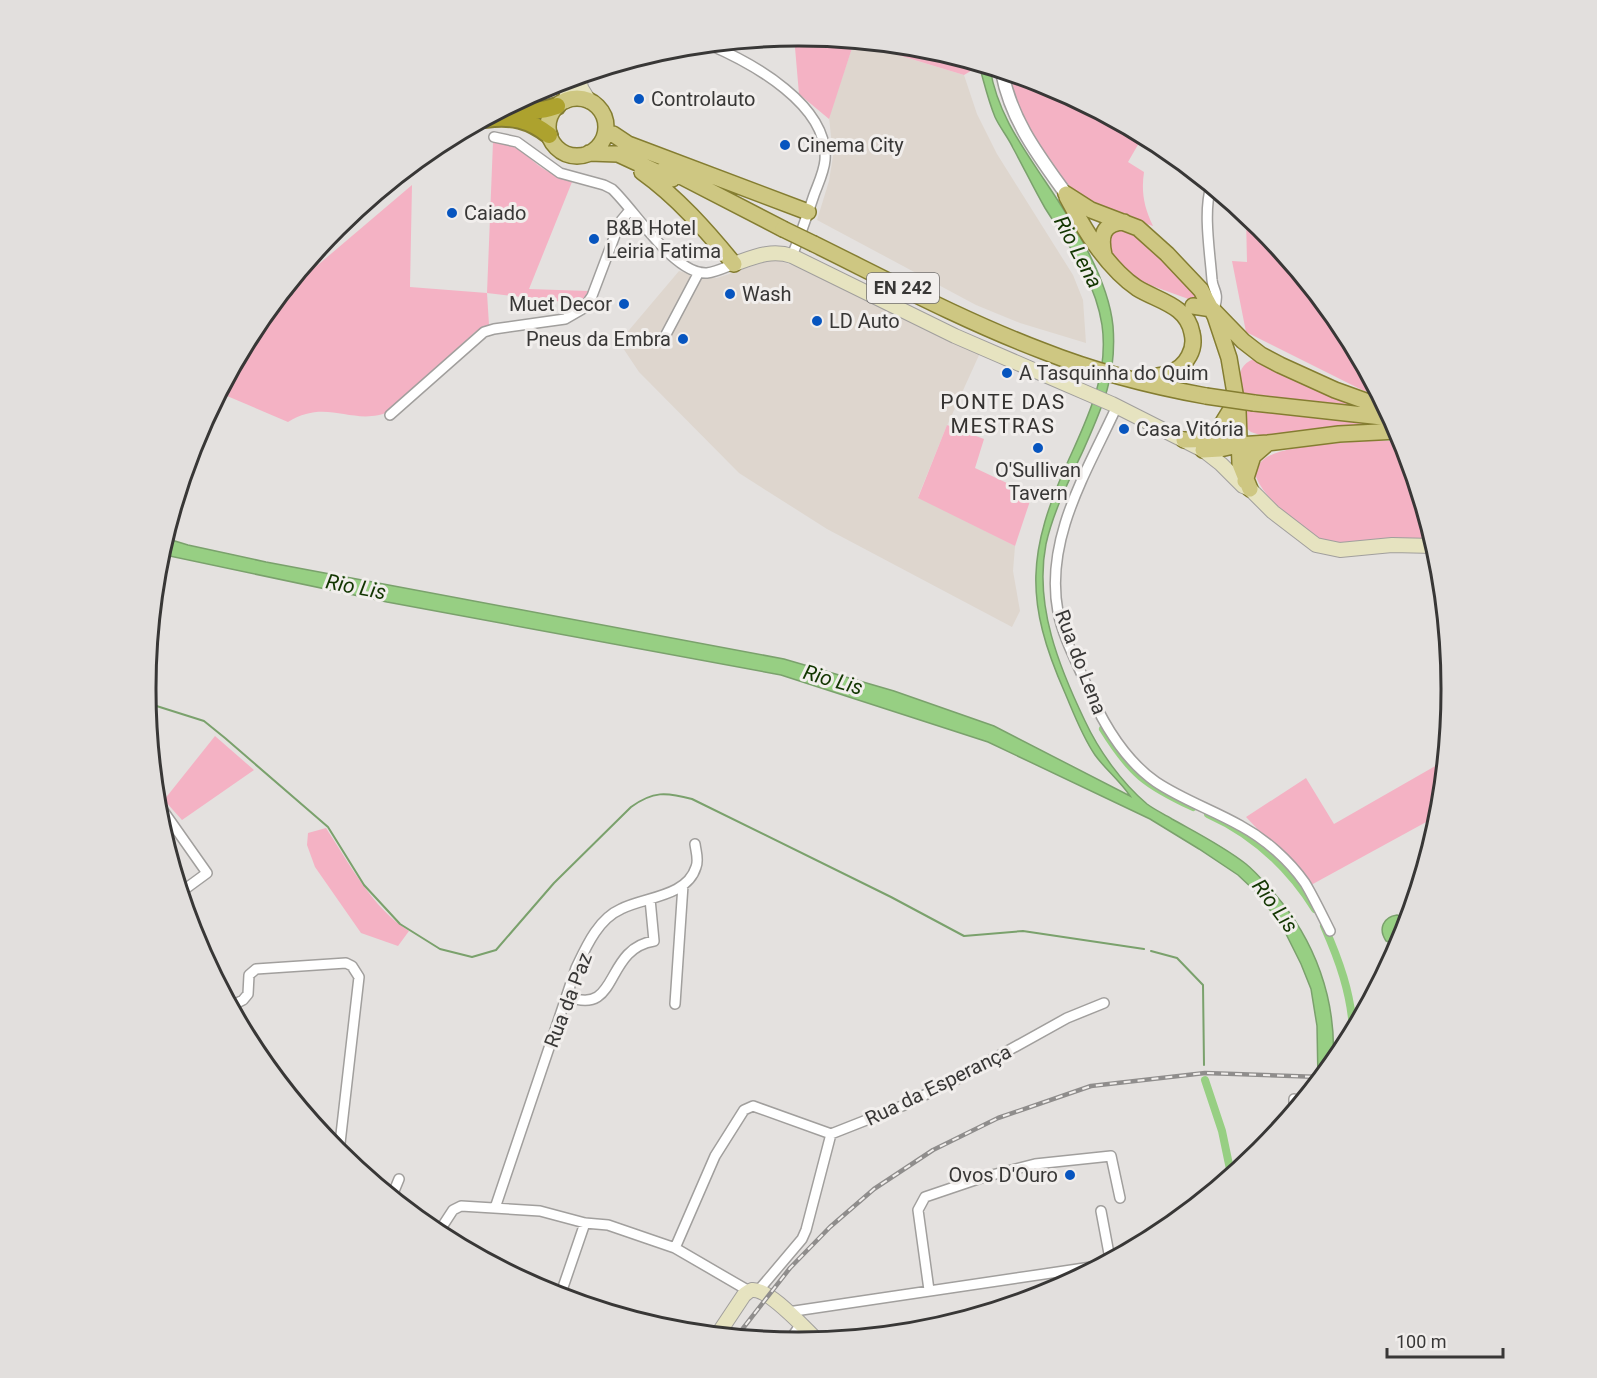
<svg xmlns="http://www.w3.org/2000/svg" width="1597" height="1378" font-family="Roboto,sans-serif">
	<style>
		.built { fill: #ded6ce }
		.green { fill: #f4b2c4 }
		.water { fill: #97cf83; stroke: #7aa16c; stroke-width: 1.5 }
		.lines { fill: none; stroke-linecap: round; stroke-linejoin: round }
		.stream { stroke: #7aa16c; stroke-width: 2 }
		.canal { stroke: #97cf83; stroke-width: 8 }
		.minor-casing { stroke: #a19f9d; stroke-width: 12 }
		.tertiary-casing { stroke: #a19f9d; stroke-width: 15 }
		.secondary-casing { stroke: #a19f9d; stroke-width: 16 }
		.primary-casing { stroke: #847d31; stroke-width: 18 }
		.motorway-casing { stroke: #847d31; stroke-width: 20 }
		.minor { stroke: #fff; stroke-width: 9 }
		.tertiary { stroke: #fff; stroke-width: 12 }
		.secondary { stroke: #e6e3c0; stroke-width: 14 }
		.primary { stroke: #cec782; stroke-width: 15 }
		.motorway { stroke: #ada22e; stroke-width: 16 }
		.rail-casing { stroke: #8f8d8c; stroke-width: 4.5 }
		.rail { stroke: #f1eeec; stroke-width: 2; stroke-dasharray: 7; stroke-linecap: butt }
		.primary-bridge-casing { stroke: #847d31; stroke-width: 18; stroke-linecap: butt }
		.primary-bridge { stroke: #cec782; stroke-width: 15 }
		.poi-dot { fill: #0755bf; stroke: #f1eeec; stroke-width: 2 }
		.labels { text-anchor: middle; stroke-width: 6; stroke-linejoin: round; paint-order: stroke }
		.shield { fill: #f1eeec; stroke: #706e6d; stroke-width: 1.5 }
		.shield-label { font-size: 18px; font-weight: bold; fill: #383736 }
		.poi-label { font-size: 20px; fill: #383736; stroke: #f1eeec; text-anchor: start }
		.street-label { font-size: 20px; fill: #383736; stroke: #f1eeec }
		.water-label { font-size: 21px; font-style: italic; fill: #123601; stroke: #f1eeec }
		.neighbourhood-label { font-size: 21px; letter-spacing: 1.5px; fill: #343230; stroke: #f1eeec }
		.rim { fill: none; stroke: #383736; stroke-width: 3 }
	</style>
	<rect width="100%" height="100%" fill="#e4e1df"/>
	<path class="built" d="M854,42L964,75L977,114L997,154L1073,275L1083,300L1086,343L1020,323L976,305L817,220L829,181L833,156L829,117Z
		M771,260L781,261L807,271L980,353L945,430L918,497L1015,546L1013,571L1020,611L1012,627L827,529L739,473L639,372L619,342L679,271L707,278H717Z"/>
	<path class="green" d="M794,36L854,42L829,119L799,94Z
		M855,42L926,49L979,66L964,75Z
		M1008,73L1049,86L1143,136L1128,162L1144,172C1141,192 1144,207 1153,226L1108,211L1074,194L1045,154L1013,99Z
		M493,142C517,144 520,151 538,165C548,173 560,177 572,182L529,289L588,291L582,304L487,293L489,325L475,332L391,411C353,428 328,397 288,422L220,393L256,326L279,298L412,185L410,287L487,293Z
		M1246,216L1260,228L1342,327L1378,395L1362,390L1246,332L1232,261L1247,262Z
		M1116,226L1139,234L1205,305L1136,280L1112,259L1106,237Z
		M1254,359L1379,411L1253,394L1251,409L1394,425L1266,437L1251,432L1245,427C1242,406 1228,367 1254,359Z
		M947,425L984,439L975,468L1032,495L1015,546L918,498Z
		M1366,441H1402L1432,540C1404,541 1346,550 1321,541C1307,537 1294,522 1284,513C1273,502 1262,491 1256,477C1256,470 1258,464 1263,460C1279,445 1344,443 1366,441Z
		M215,736L254,770L182,820L164,800Z
		M1444,761L1439,815L1311,885L1246,817L1306,778L1334,824Z
		M326,828C349,863 373,909 409,931L398,946L361,933L315,867L307,845L308,833Z"/>
	<path class="water" d="M979,65L990,68C997,112 1021,145 1045,181C1072,221 1108,277 1113,326C1117,377 1102,408 1082,453C1068,482 1053,513 1046,544C1034,605 1059,667 1085,721C1099,751 1122,783 1147,804C1155,810 1164,814 1172,819C1197,833 1223,846 1246,864C1256,872 1265,883 1274,893C1315,940 1337,1000 1333,1063L1318,1080L1317,1026L1311,989L1301,964L1281,924L1255,891L1238,875L1199,849L1150,819L988,742L781,675L387,602L160,554L165,538L188,545L266,562L784,659L894,691L994,726L1130,796C1120,781 1105,769 1095,755C1082,736 1074,714 1065,693C1024,600 1027,552 1069,459C1088,417 1109,374 1102,325C1095,280 1069,246 1045,208C1034,189 1024,168 1013,148C1008,137 1000,128 995,117C988,100 984,82 979,65Z
		M1397,915L1408,919L1398,946L1386,941C1378,929 1383,917 1397,915Z"/>
	<g class="lines">
		<path class="stream" d="M147,703L204,721L225,738L328,827L364,885L400,924L440,949L472,957L496,950L554,883L631,807C653,791 666,792 692,799L891,897L964,936L1023,931L1144,949
			M1151,951L1177,958L1203,985L1204,1065"/>
		<path class="canal" d="M1103,729C1131,774 1146,785 1193,807
			M1208,814C1253,834 1289,868 1315,909
			M1324,926C1339,960 1351,993 1353,1030
			M1205,1080L1222,1131L1231,1174"/>
		<g class="minor-casing">
			<path id="minor" d="M710,45C752,63 829,105 825,160C824,172 818,184 814,195C807,216 800,236 792,256
				M494,137L517,142L560,173L604,185L612,189C634,209 674,275 707,273C716,272 726,267 734,264
				M1211,187C1203,211 1210,253 1212,280C1213,290 1219,292 1215,306L1212,309
				M286,289L288,291
				M662,342L699,272
				M1117,406C1088,470 1044,538 1058,612C1063,637 1076,661 1086,684C1101,720 1123,759 1156,782C1183,800 1213,810 1241,826C1265,839 1289,860 1305,883C1314,898 1322,915 1330,931
				M390,415L484,332L494,329L565,319L584,308L592,296L620,222L630,210
				M157,802L207,873L181,892
				M567,996C620,1018 603,949 654,941L650,899
				M675,1004L683,885
				M231,1006L243,1000L248,994L249,975L256,969L346,963L352,966L359,977L339,1152
				M1294,1109V1099
				M392,1196L399,1179
				M495,1208L576,968C586,947 598,919 621,909C644,897 687,897 696,867C699,860 696,852 695,844
				M1101,1211L1110,1259
				M438,1233L453,1210L461,1206L540,1211L585,1223L608,1225L675,1248L749,1291
				M675,1248L715,1156L744,1110L753,1106L831,1134L902,1106L959,1078L1067,1018L1104,1003
				M929,1290L918,1210L925,1197L984,1177L1035,1164L1111,1156L1120,1198
				M758,1291L802,1239L806,1230L831,1134
				M560,1296L585,1223
				M788,1312L1098,1266
				M789,1341L801,1324"/>
		</g>
		<g class="tertiary-casing">
			<path id="tertiary" d="M1002,72C1011,120 1038,155 1066,194"/>
		</g>
		<g class="secondary-casing">
			<path id="secondary" d="M579,76L581,88L589,101
				M566,101L569,80
				M734,264C754,257 771,249 792,256L955,336L1112,404L1203,450L1221,464L1243,486L1250,489L1273,512L1316,545L1340,550L1392,545L1434,546
				M718,1334L744,1295C747,1293 748,1291 752,1290C769,1288 805,1329 817,1340"/>
		</g>
		<g class="primary-casing">
			<path id="primary" d="M548 127a29 29 0 1 1 58 0a29 29 0 1 1-58 0Z
				M613,134L628,144L808,212
				M589,153L618,154L672,179
				M665,168L783,229
				M642,172C677,197 707,231 734,264
				M1066,194L1091,210L1138,228L1167,254L1201,290L1215,316L1229,358L1238,411L1240,464L1250,489
				M1067,197C1082,225 1097,251 1119,273C1125,279 1131,284 1137,288C1158,301 1187,305 1192,333C1194,341 1193,349 1189,356C1180,374 1160,377 1141,377
				M814,244C889,281 964,321 1043,351C1096,372 1151,386 1206,396
				M1104,255C1100,237 1102,223 1124,222
				M1193,306L1212,309L1243,341L1261,355L1280,365L1335,390L1385,408
				M1254,403L1391,418
				M1207,439L1219,429L1230,411
				M1184,440L1225,439L1238,445
				M1203,450L1220,449L1238,445L1268,443L1339,434L1398,431
				M1245,481L1253,456L1268,443"/>
		</g>
		<g class="motorway-casing">
			<path id="motorway" d="M516,103C529,114 542,111 557,106
				M486,119C511,115 530,120 549,135"/>
		</g>
		<use href="#minor" class="minor"/>
		<use href="#tertiary" class="tertiary"/>
		<use href="#secondary" class="secondary"/>
		<use href="#primary" class="primary"/>
		<use href="#motorway" class="motorway"/>
		<g class="rail-casing">
			<path id="rail" d="M737,1336L790,1268L830,1227L874,1189L933,1150L998,1118L1091,1086L1205,1073L1320,1077"/>
		</g>
		<use href="#rail" class="rail"/>
		<g class="primary-bridge-casing">
			<path id="primary-bridge" d="M783,229L814,244
				M1206,396L1254,403"/>
		</g>
		<use href="#primary-bridge" class="primary-bridge"/>
	</g>
	<g class="poi-dot">
		<circle cx="639" cy="99" r="6"/>
		<circle cx="785" cy="145" r="6"/>
		<circle cx="452" cy="213" r="6"/>
		<circle cx="594" cy="239" r="6"/>
		<circle cx="730" cy="294" r="6"/>
		<circle cx="624" cy="304" r="6"/>
		<circle cx="817" cy="321" r="6"/>
		<circle cx="683" cy="339" r="6"/>
		<circle cx="1007" cy="373" r="6"/>
		<circle cx="1124" cy="429" r="6"/>
		<circle cx="1038" cy="448" r="6"/>
		<circle cx="1070" cy="1175" r="6"/>
	</g>
	<g class="labels">
		<rect class="shield" x="867" y="273" width="72" height="30" rx="4.5"/>
		<g class="shield-label">
			<text x="903" y="294">EN 242</text>
		</g>
		<g class="poi-label">
			<text x="651" y="106">Controlauto</text>
			<text x="797" y="152">Cinema City</text>
			<text x="464" y="220">Caiado</text>
			<text x="606" y="235">B&amp;B Hotel<tspan x="606" dy="23">Leiria Fatima</tspan></text>
			<text x="742" y="301">Wash</text>
			<text x="612" y="311" text-anchor="end">Muet Decor</text>
			<text x="829" y="328">LD Auto</text>
			<text x="671" y="346" text-anchor="end">Pneus da Embra</text>
			<text x="1019" y="380">A Tasquinha do Quim</text>
			<text x="1136" y="436">Casa Vitória</text>
			<text x="1038" y="477" text-anchor="middle">O'Sullivan<tspan x="1038" dy="23">Tavern</tspan></text>
			<text x="1058" y="1182" text-anchor="end">Ovos D'Ouro</text>
		</g>
		<g class="street-label">
			<text transform="translate(1081 662) rotate(69)" y="7">Rua do Lena</text>
			<text transform="translate(568 1000) rotate(-69)" y="7">Rua da Paz</text>
			<text transform="translate(938 1085) rotate(-26)" y="7">Rua da Esperança</text>
		</g>
		<g class="water-label">
			<text transform="translate(1078 252) rotate(62)" y="7">Rio Lena</text>
			<text transform="translate(356 587) rotate(11)" y="7">Rio Lis</text>
			<text transform="translate(833 680) rotate(16)" y="7">Rio Lis</text>
			<text transform="translate(1275 906) rotate(53)" y="7">Rio Lis</text>
		</g>
		<g class="neighbourhood-label">
			<text x="1003" y="409">PONTE DAS<tspan x="1003" dy="24">MESTRAS</tspan></text>
		</g>
	</g>
	<path d="M0 0H1597V1378H0ZM798 46H799A642 642 0 0 1 1441 688V690A642 642 0 0 1 799 1332H798A642 642 0 0 1 156 690V688A642 642 0 0 1 798 46Z" fill="#e2dfdd" fill-rule="evenodd"/>
	<path class="rim" d="M798 46H799A642 642 0 0 1 1441 688V690A642 642 0 0 1 799 1332H798A642 642 0 0 1 156 690V688A642 642 0 0 1 798 46Z"/>
	<path d="M1387 1348v9h116v-9" fill="none" stroke="#383736" stroke-width="3"/>
	<text x="1396" y="1348" font-size="18" fill="#383736" stroke="#f1eeec" stroke-width="4.5" paint-order="stroke">100 m</text>
</svg>
